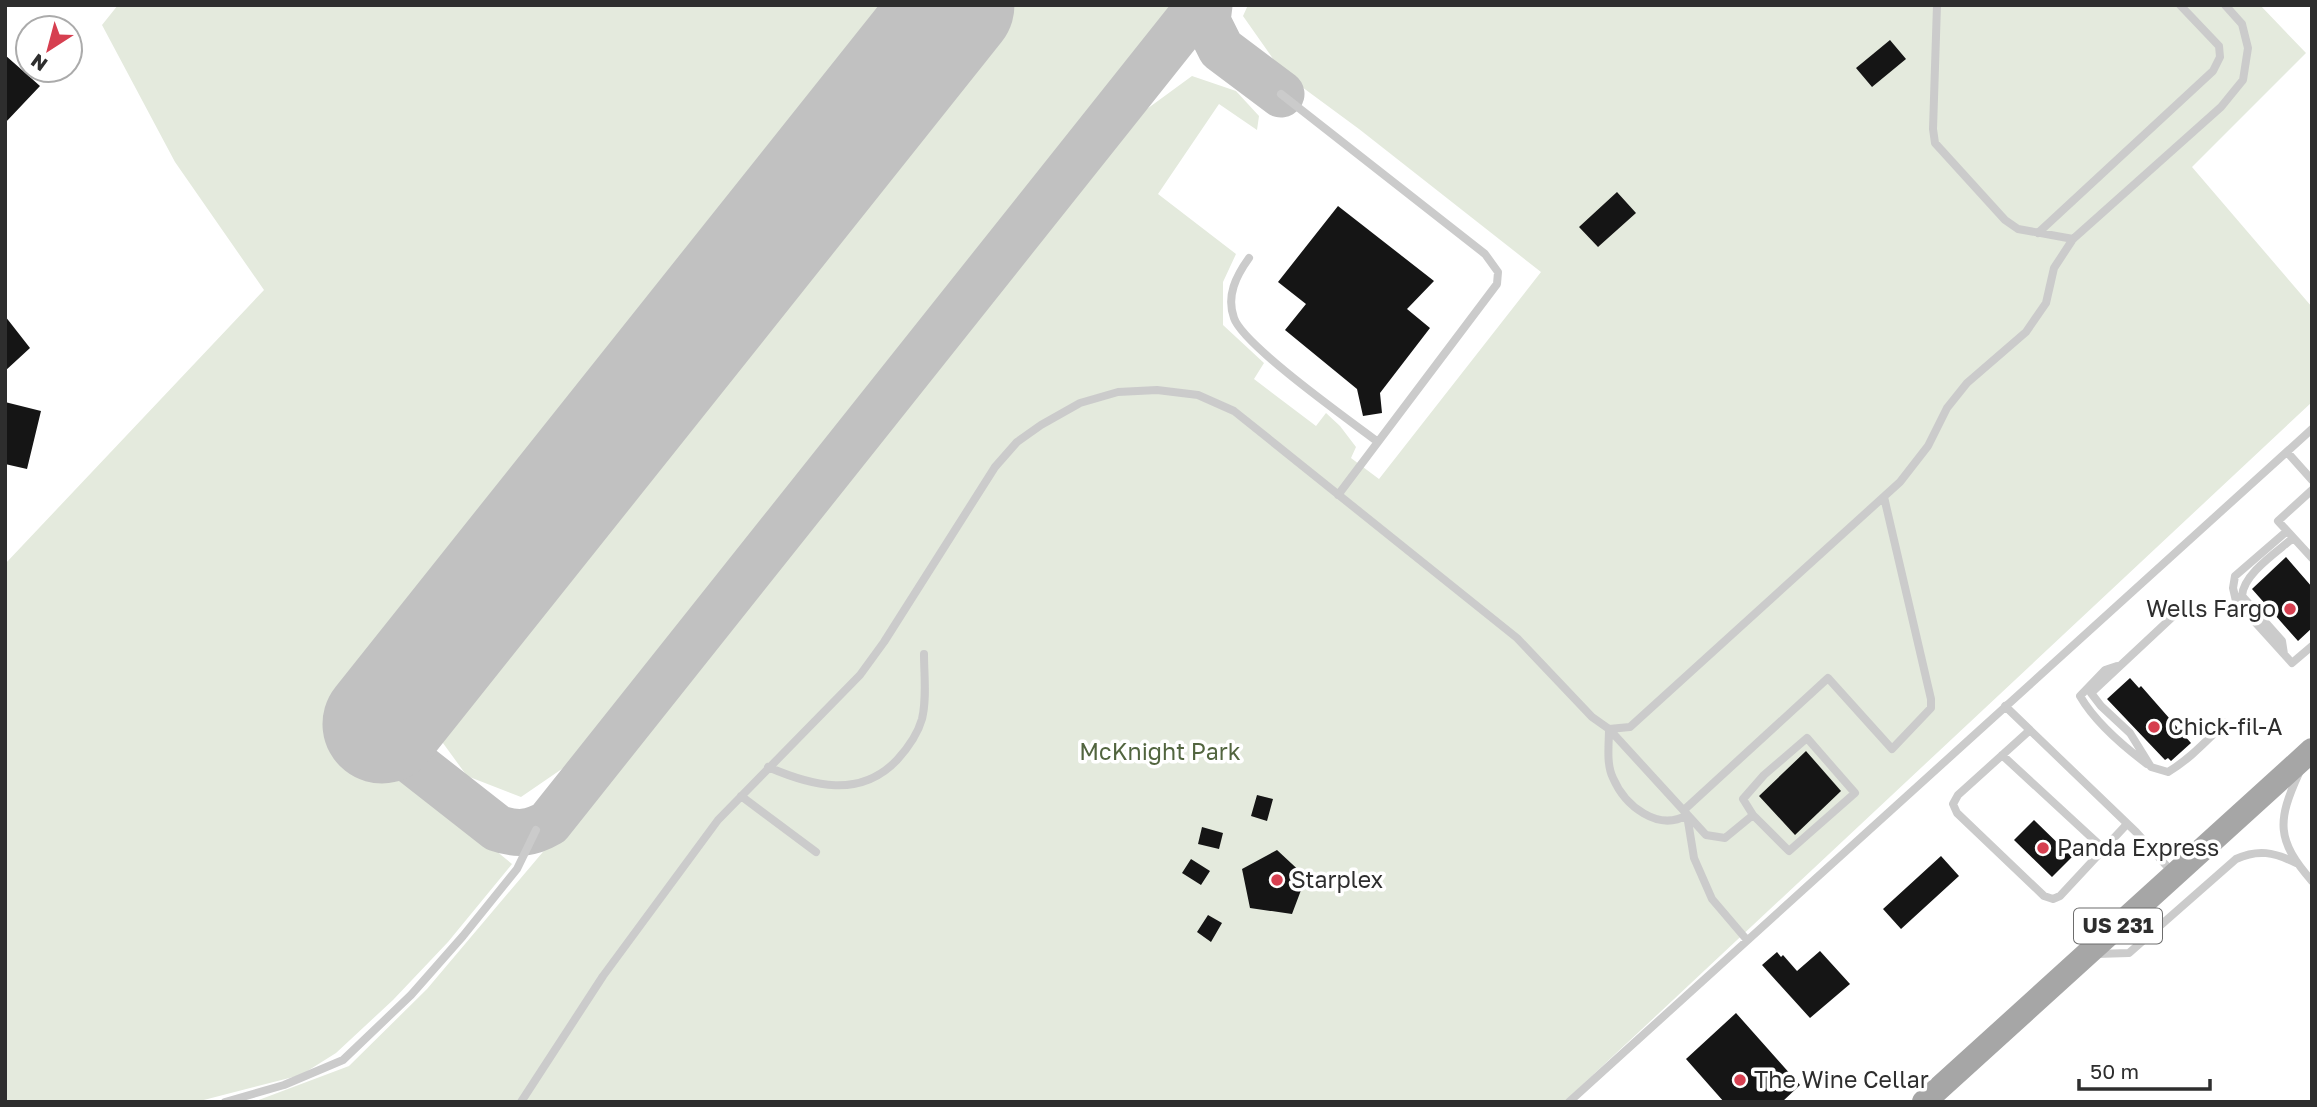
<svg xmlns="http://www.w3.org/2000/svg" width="2317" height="1107" font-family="'Golos Text',sans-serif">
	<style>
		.green { fill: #e4eadd }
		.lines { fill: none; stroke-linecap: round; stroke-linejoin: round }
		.taxiway { stroke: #c1c1c1; stroke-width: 47 }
		.runway { stroke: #c1c1c1; stroke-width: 119 }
		.building { fill: #151515 }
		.service { stroke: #cbcbcb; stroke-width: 8 }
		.primary { stroke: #a6a6a6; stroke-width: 24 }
		.poi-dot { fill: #d63f50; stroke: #fff; stroke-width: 2.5 }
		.labels { text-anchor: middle; stroke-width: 7; stroke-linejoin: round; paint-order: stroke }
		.shield { fill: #fff; stroke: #6d6d6d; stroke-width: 2 }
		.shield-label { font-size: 21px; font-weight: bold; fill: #2e2e2e }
		.poi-label { font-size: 23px; fill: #2e2e2e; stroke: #fff; text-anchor: start }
		.park-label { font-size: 23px; fill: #52653f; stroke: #fff }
	</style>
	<rect width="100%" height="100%" fill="#fff"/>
	<path class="green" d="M118,5H904L335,720L512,864L448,942L393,1000L336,1053L301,1075L196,1102H5V564L264,290L175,162L102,25Z
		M1007,5H1181L591,749L521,797L467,776L432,728L686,406Z
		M1248,5H2260L2306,53L2192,167L2312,307V402L1564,1102H253L349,1066L427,989L630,749L1125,125L1192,76L1236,91L1259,116L1257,130L1219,104L1158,194L1236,254L1223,282V325L1264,363L1254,379L1316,426L1326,413L1340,426L1356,447L1351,458L1379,479L1541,272L1359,129L1283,73L1243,16Z"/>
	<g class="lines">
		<path class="taxiway" d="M1209,5L1207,21L1221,49L1281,94
			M382,724L409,759L497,828C517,835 530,834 549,823L1200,5"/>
		<path class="runway" d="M382,724L955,5"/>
	</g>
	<path class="building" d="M1890,40L1906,59L1872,87L1856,68Z
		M5,55L40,86L5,123Z
		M1617,192L1636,213L1598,247L1579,227Z
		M1338,206L1434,281L1407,309L1430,328L1380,393L1382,413L1363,416L1357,389L1285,330L1306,304L1278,282Z
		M5,316L30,348L5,371Z
		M5,402L41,411L27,469L5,464Z
		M2286,557L2312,587V628L2298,641L2252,589Z
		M2130,678L2139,688L2141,686L2191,743L2171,761L2168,758L2165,760L2107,699Z
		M1806,751L1841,791L1795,835L1759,796Z
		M1257,795L1273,799L1267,821L1251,816Z
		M2034,820L2072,857L2052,877L2014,840Z
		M1202,827L1223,833L1219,849L1198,844Z
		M1277,850L1306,877L1292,914L1250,908L1242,869Z
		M1941,856L1959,876L1901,929L1883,909Z
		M1191,859L1210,871L1201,885L1182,873Z
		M1208,915L1222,923L1211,942L1197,932Z
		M1820,951L1850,984L1810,1018L1762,965L1777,952L1781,957L1783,955L1797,971Z
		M1736,1013L1800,1085L1782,1102H1724L1686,1059Z"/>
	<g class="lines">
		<path class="service" d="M1937,5L1933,129L1935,143L2005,220L2018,229L2073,239
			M1281,94L1485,254L1498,272L1497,284L1338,495
			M2038,233L2213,71L2220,57L2219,46L2180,5
			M1249,258C1236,276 1226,296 1234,318C1243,345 1349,420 1378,442
			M2287,452L2312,480
			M2312,490L2278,521L2312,558
			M2287,531L2235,576L2233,588L2236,601L2292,663L2312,646
			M2183,607L2091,693L2101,706L2130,733L2151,767L2168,772C2190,759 2206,741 2225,723
			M2284,654L2282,641L2242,596C2243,574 2277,552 2293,538
			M2117,666L2105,670L2080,696C2095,722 2123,746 2147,764
			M2005,706L2136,832L2173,873
			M1609,729L1706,835L1725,838L1753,815L1743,799L1764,775L1807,738L1855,793L1789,851L1753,815
			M1609,729C1609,744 1606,764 1613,778C1625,806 1658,832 1687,815L1694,858L1712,899L1747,940
			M2030,730L1958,795L1953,804L1957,813L2044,896L2053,899L2060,896L2127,824
			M2002,755L2104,849
			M768,767C812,786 860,799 897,760C907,749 918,733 922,719C927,698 924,675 924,654
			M2299,773C2277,821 2276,840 2312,881
			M741,796L816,852
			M1684,810L1828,678L1892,749L1931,708V699L1884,497
			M2096,954L2129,953L2236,859C2258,849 2274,852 2296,863
			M225,1102L284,1085L343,1060L411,995L463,936L517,869L536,830
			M521,1102L603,976L718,820L860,675L884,642L995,467L1017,442L1041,425L1080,403L1118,392L1157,390L1198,395L1234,411L1517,638L1592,717L1609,729L1630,727L1900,482L1928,446L1947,408L1967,383L2026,332L2046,303L2054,268L2073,239L2221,107L2243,80L2248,48L2242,24L2225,5
			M1569,1102L2312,429"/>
		<path class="primary" d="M1924,1102L2312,750"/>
	</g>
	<g class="poi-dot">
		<circle cx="2290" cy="609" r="7"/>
		<circle cx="2154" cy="727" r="7"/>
		<circle cx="2043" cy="848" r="7"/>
		<circle cx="1277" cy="880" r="7"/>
		<circle cx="1740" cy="1080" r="7"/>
	</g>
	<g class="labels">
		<rect class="shield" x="2074" y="908.5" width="88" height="35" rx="5"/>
		<g class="shield-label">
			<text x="2118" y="933">US 231</text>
		</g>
		<g class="poi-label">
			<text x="2276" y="617" text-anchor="end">Wells Fargo</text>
			<text x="2168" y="735">Chick-fil-A</text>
			<text x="2057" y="856">Panda Express</text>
			<text x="1291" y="888">Starplex</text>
			<text x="1754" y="1088">The Wine Cellar</text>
		</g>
		<g class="park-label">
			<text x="1160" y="760">McKnight Park</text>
		</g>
	</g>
	<rect width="2317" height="1107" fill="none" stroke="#2e2e2e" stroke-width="14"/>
	<g transform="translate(49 49) rotate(216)"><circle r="33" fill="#ffffff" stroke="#ababab" stroke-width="2"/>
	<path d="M0-5L12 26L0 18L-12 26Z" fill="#d63f50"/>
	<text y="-10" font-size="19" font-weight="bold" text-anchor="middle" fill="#2e2e2e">N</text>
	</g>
	<path d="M2079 1079v10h131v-10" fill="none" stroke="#2e2e2e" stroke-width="3.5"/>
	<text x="2090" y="1079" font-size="21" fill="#2e2e2e" stroke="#ffffff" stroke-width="5" paint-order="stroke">50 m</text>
</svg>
